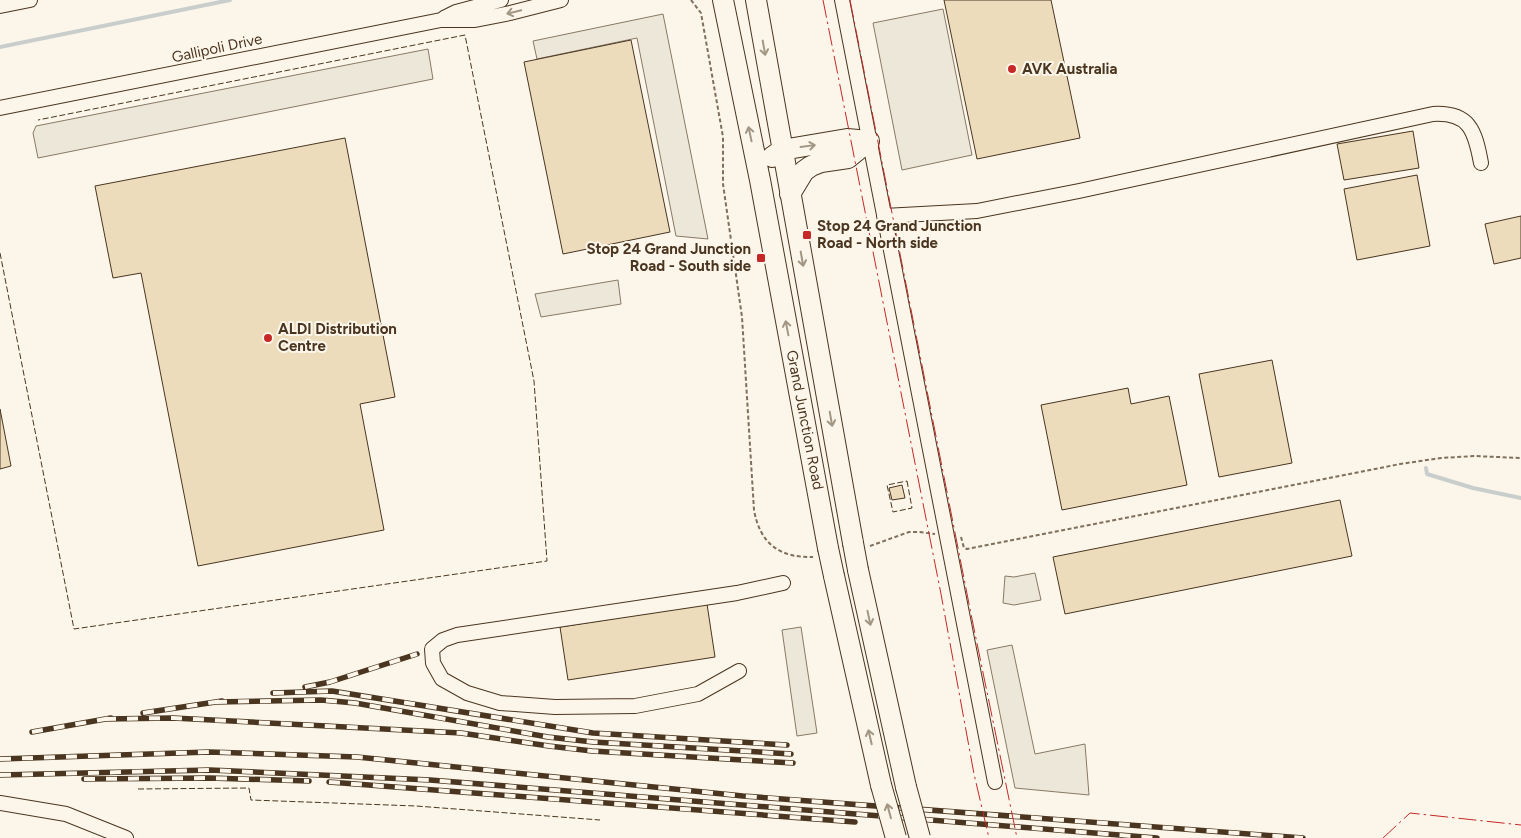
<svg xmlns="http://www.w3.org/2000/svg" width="1521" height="838" font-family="Figtree,sans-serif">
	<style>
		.parking { fill: #ede7d9; stroke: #887966 }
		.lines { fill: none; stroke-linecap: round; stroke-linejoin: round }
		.stream { stroke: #c9cecd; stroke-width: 4 }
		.building { fill: #ecdcbc; stroke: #4a3520 }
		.minor-casing { stroke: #4a3520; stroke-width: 16 }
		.highway-casing { stroke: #4a3520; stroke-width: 22 }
		.path { stroke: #7f6f5c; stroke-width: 2; stroke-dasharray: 4 2.5; stroke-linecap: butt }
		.minor { stroke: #fbf6e9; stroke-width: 14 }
		.highway { stroke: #fbf6e9; stroke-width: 20 }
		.rail-casing { stroke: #4a3520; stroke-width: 5.5 }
		.rail { stroke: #fbf6e9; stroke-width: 4; stroke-dasharray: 11; stroke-linecap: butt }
		.highway-bridge-casing { stroke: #4a3520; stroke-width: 22; stroke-linecap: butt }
		.highway-bridge { stroke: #fbf6e9; stroke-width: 20 }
		.fence { stroke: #4a3520; stroke-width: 1; stroke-dasharray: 6 2.5; stroke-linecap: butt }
		.power { stroke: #c62828; stroke-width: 1; stroke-dasharray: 18 4 2.5 4; stroke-linecap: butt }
		.oneway { stroke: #a29684 }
		.poi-dot { fill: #c62828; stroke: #fbf6e9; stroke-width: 2 }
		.labels { text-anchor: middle; stroke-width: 4; stroke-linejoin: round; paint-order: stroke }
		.street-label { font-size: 15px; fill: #4a3520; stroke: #fbf6e9 }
		.poi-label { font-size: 15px; font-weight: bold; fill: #4a3520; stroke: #fbf6e9; text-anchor: start }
	</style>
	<rect width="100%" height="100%" fill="#fbf6e9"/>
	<path class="parking" d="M943,9L972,155L902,170L873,23Z
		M663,14L708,239L676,236L637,38L537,59L533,41Z
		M428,49L433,79L38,158L33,133L36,126Z
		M618,280L621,304L541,317L535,294Z
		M1035,573L1041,600L1014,605L1003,603L1005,576L1014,577Z
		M801,627L817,733L797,736L782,630Z
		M1012,645L1035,754L1085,744L1089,795L1015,788L987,650Z"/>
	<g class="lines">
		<path class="stream" d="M0,47L230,0
			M1426,468L1427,474L1473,488L1521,498"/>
	</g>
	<path class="building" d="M944,0H1051L1080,138L977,159Z
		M631,40L670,232L563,254L524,62Z
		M1413,131L1419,168L1344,180L1337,144Z
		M345,138L395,397L360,404L384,530L198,566L141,273L113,278L95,186Z
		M1417,175L1430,246L1357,260L1344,189Z
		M1521,216V258L1494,264L1485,224Z
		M1272,360L1292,463L1219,477L1199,374Z
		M1128,388L1131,404L1169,396L1187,485L1062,510L1041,405Z
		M0,409L11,466L0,469Z
		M902,485L905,498L892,500L889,488Z
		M1340,500L1352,556L1065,614L1053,557Z
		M707,604L715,657L568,680L560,627Z"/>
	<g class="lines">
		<g class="minor-casing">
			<path id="minor" d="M842,0L995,782
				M0,6L30,0
				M444,18L456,12L501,0
				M0,108L441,20H475L510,13L561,0
				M884,216L977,211L1079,191L1433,114C1469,112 1475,130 1481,163
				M739,671L698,694L635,706L555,707L500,703L467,693L442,679L433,663L432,649L443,640L457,635L737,593L783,583
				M0,803L66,814L126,838"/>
		</g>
		<g class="highway-casing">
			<path id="highway" d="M723,0L760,180L828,548
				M756,0L853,543
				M772,157L782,150L847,139L869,141
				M790,194L804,171L811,166L821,162L848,158L869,141
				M858,570L906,787
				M834,576L881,785"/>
		</g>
		<path class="path" d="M691,0L701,13L723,137V184L742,317L754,510C760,544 780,558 813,557
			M961,537L964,548L967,549L1400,464L1441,458L1474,456L1521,458
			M870,546L909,532H919L935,534"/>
		<use href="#minor" class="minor"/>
		<use href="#highway" class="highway"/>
		<g class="rail-casing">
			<path id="rail" d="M305,687L330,682L417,654
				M273,693L332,691L593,733L787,745
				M216,702L321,700L355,703L548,737L593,742L791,754
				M143,713L222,701
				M105,719L173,718L461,733L549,746L592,751L793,763
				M32,732L111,718
				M0,759L209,752L357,757L743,796L1303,838
				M0,775L210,770L430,780L1157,838
				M84,779L210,778L309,781
				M329,782L855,822"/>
		</g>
		<use href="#rail" class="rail"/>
		<g class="highway-bridge-casing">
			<path id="highway-bridge" d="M853,543L858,570
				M828,548L834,576
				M881,785L896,838
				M906,787L920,838"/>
		</g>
		<use href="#highway-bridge" class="highway-bridge"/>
		<path class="fence" d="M0,253L74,629L547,561L534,381L465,35L38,120
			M907,481L912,508L893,512L887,485Z
			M138,789L249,788L251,800L416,806L600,820"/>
		<path class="power" d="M823,0L941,594L974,774L989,838
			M850,0L972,619L1017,838
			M1383,838L1410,813L1521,825"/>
	</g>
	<defs><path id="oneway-shaft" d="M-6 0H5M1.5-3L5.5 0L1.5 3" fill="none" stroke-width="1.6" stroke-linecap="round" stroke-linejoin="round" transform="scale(1.25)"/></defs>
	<g class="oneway">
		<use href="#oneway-shaft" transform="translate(514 12) rotate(166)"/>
		<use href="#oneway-shaft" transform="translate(764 48) rotate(80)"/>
		<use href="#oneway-shaft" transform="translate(750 134) rotate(-102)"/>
		<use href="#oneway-shaft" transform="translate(808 146) rotate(-8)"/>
		<use href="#oneway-shaft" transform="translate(802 259) rotate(80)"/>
		<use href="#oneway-shaft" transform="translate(787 328) rotate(-101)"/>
		<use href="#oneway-shaft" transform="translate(831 419) rotate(80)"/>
		<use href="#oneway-shaft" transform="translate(869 618) rotate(78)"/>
		<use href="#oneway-shaft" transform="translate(870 737) rotate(-103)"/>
		<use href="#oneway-shaft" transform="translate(889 811) rotate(-105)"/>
	</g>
	<g class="poi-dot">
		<circle cx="1012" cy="69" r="5"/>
		<rect x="802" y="230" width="10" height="10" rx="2.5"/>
		<rect x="756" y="253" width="10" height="10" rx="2.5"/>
		<circle cx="268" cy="338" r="5"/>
	</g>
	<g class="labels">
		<g class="street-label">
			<text transform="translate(217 48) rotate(-12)" y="5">Gallipoli Drive</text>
			<text transform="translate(805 420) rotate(79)" y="5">Grand Junction Road</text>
		</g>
		<g class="poi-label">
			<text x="1022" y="74">AVK Australia</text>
			<text x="817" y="231">Stop 24 Grand Junction<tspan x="817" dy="17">Road - North side</tspan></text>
			<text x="751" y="254" text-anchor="end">Stop 24 Grand Junction<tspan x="751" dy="17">Road - South side</tspan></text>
			<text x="278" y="334">ALDI Distribution<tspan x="278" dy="17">Centre</tspan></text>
		</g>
	</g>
</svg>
